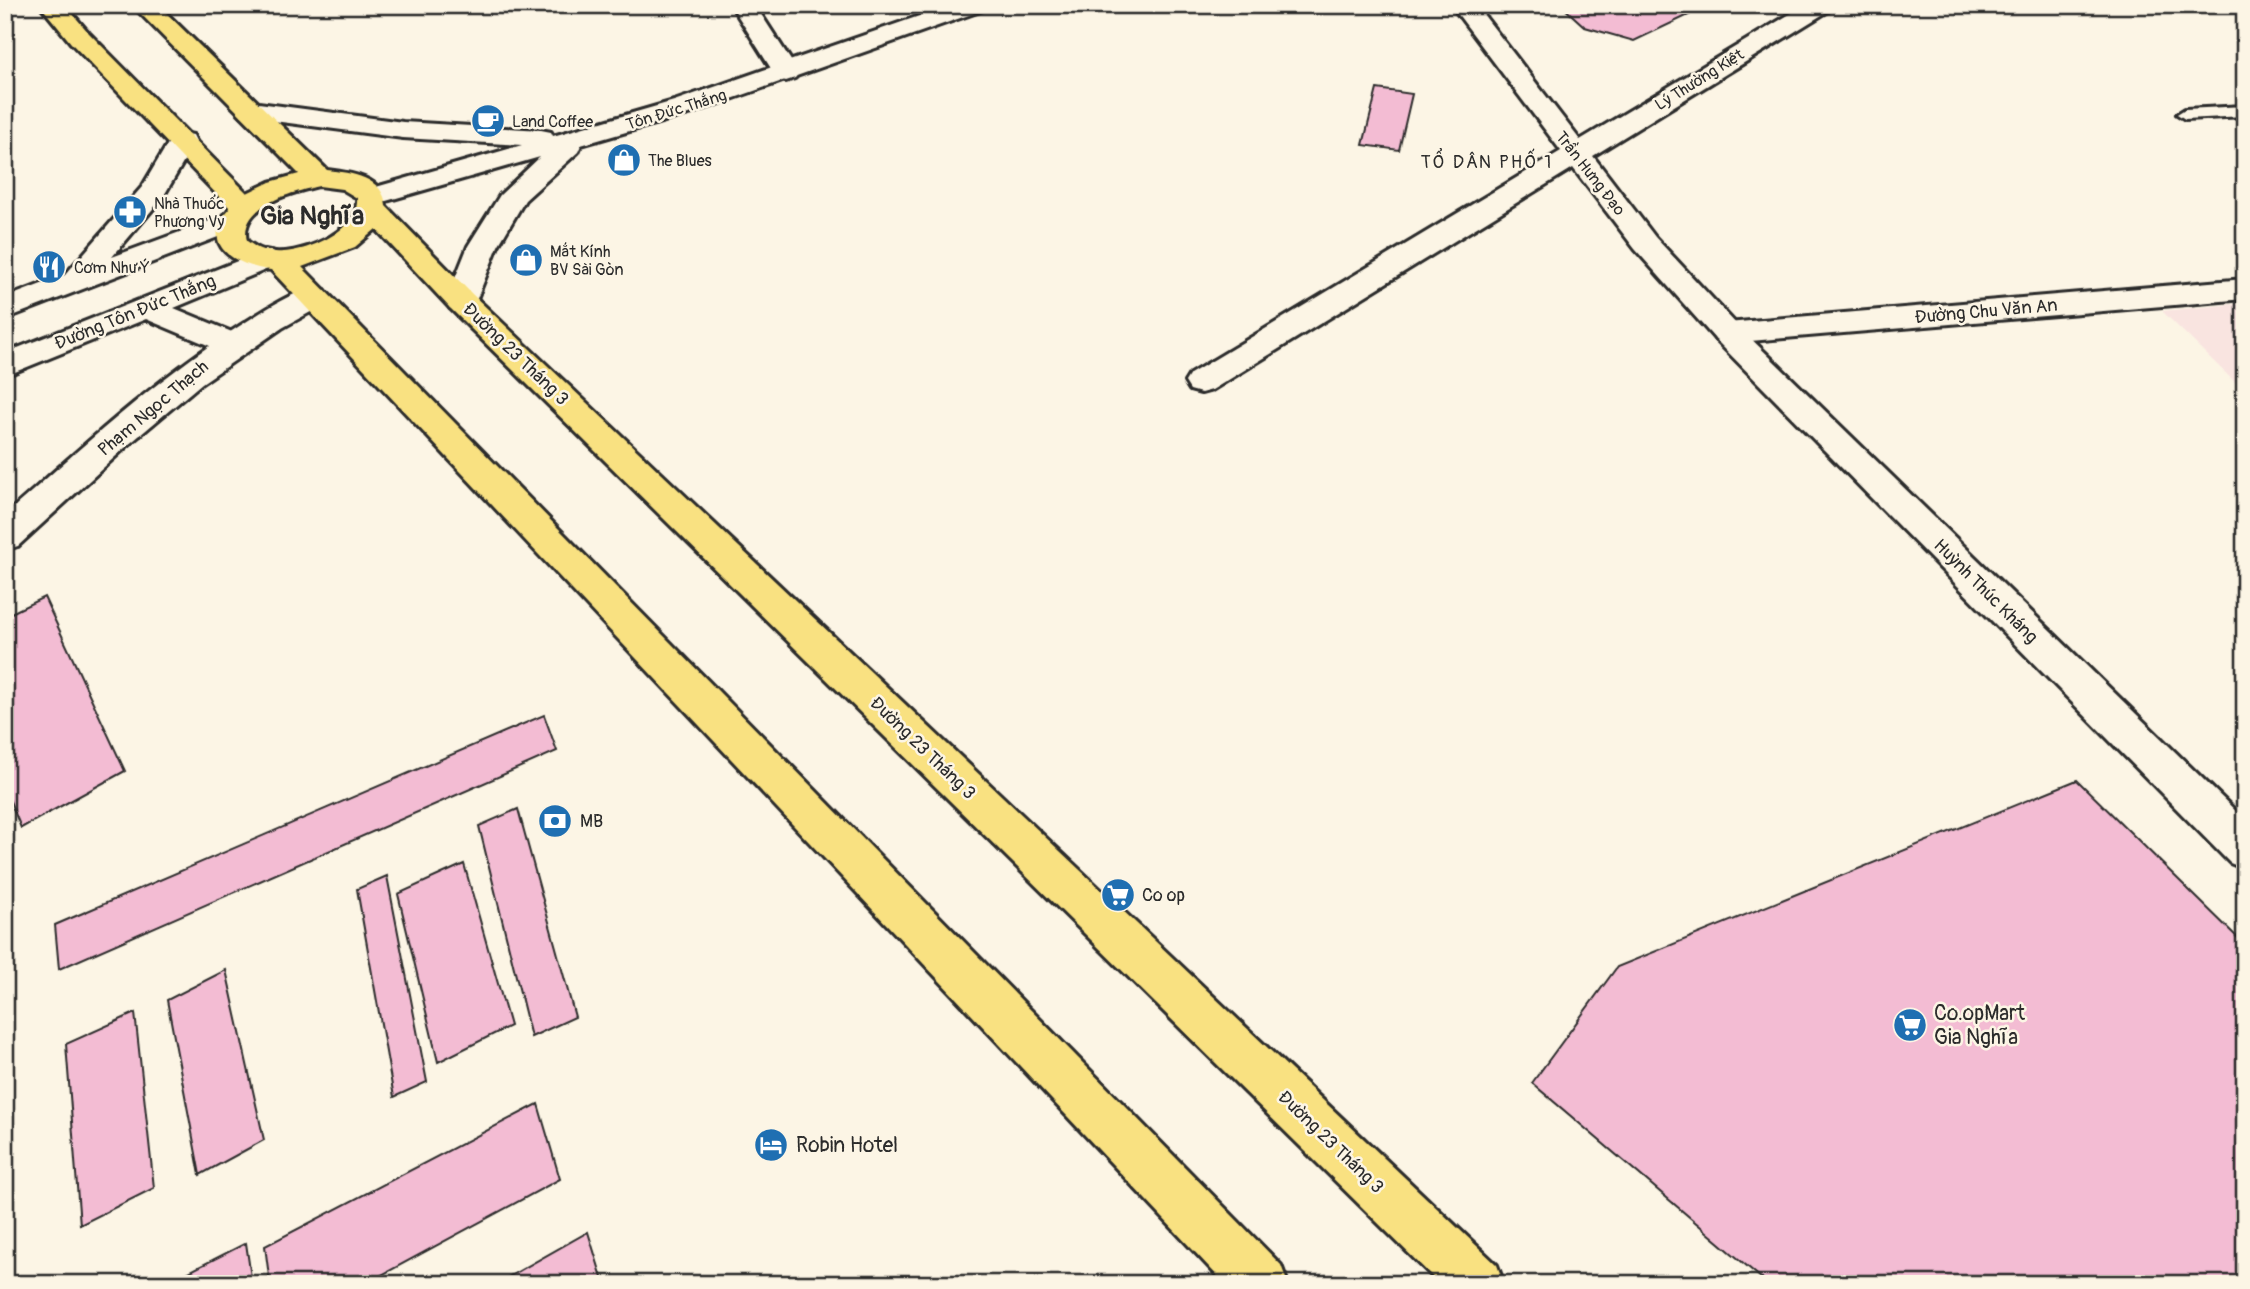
<svg xmlns="http://www.w3.org/2000/svg" width="2250" height="1289" font-family="Pangolin,sans-serif">
	<style>
		.built { fill: #f9e4e0 }
		.building { fill: #f3bcd3; stroke: #2b2b2b; stroke-width: 2 }
		.lines { fill: none; stroke-linecap: round; stroke-linejoin: round }
		.service-casing { stroke: #2b2b2b; stroke-width: 6 }
		.minor-casing { stroke: #2b2b2b; stroke-width: 6 }
		.tertiary-casing { stroke: #2b2b2b; stroke-width: 6 }
		.secondary-casing { stroke: #2b2b2b; stroke-width: 6 }
		.primary-casing { stroke: #2b2b2b; stroke-width: 6 }
		.service { fill: #fcf5e5; fill-rule: evenodd }
		.minor { fill: #fcf5e5; fill-rule: evenodd }
		.tertiary { fill: #fcf5e5; fill-rule: evenodd }
		.secondary { fill: #fcf5e5; fill-rule: evenodd }
		.primary { fill: #f9e181; fill-rule: evenodd }
		.labels { text-anchor: middle; stroke-width: 5; stroke-linejoin: round; paint-order: stroke }
		.far-street-label { font-size: 16px; fill: #2b2b2b; stroke: #fcf5e5 }
		.far-poi-label { font-size: 16px; fill: #2b2b2b; stroke: #fcf5e5; text-anchor: start }
		.far-quarter-label { font-size: 18px; letter-spacing: 2px; fill: #2b2b2b; stroke: #fcf5e5 }
		.street-label { font-size: 18px; fill: #2b2b2b; stroke: #fcf5e5 }
		.poi-label { font-size: 18px; fill: #2b2b2b; stroke: #fcf5e5; text-anchor: start }
		.near-poi-label { font-size: 21px; fill: #2b2b2b; stroke: #fcf5e5; text-anchor: start }
		.far-town-label { font-size: 26px; font-weight: bold; fill: #2b2b2b; stroke: #fcf5e5 }
	</style>
	<rect width="100%" height="100%" fill="#fcf5e5"/>
	<filter id="ink" filterUnits="userSpaceOnUse"><feTurbulence type="fractalNoise" baseFrequency=".0143" numOctaves="2"/><feDisplacementMap in="SourceGraphic" scale="14" xChannelSelector="R" yChannelSelector="G"/><feConvolveMatrix kernelMatrix="1 2 1 2 8 2 1 2 1" color-interpolation-filters="sRGB"/></filter>
	<g filter="url(#ink)">
		<path class="built" d="M2245,303V392L2162,311Z"/>
		<path class="building" d="M1561,5H1687L1695,12L1634,41L1585,27Z
			M1377,89L1412,94L1399,150L1363,145Z
			M44,597L125,771L21,828L5,789V616Z
			M544,715L557,751L59,969L55,925Z
			M2077,780L2245,945V1284H1768L1532,1083L1617,967Z
			M518,809L575,1017L531,1037L479,826Z
			M464,864L510,1026L438,1062L398,894Z
			M387,876L427,1082L394,1097L357,889Z
			M226,970L264,1140L200,1175L167,1000Z
			M135,1013L154,1188L80,1225L66,1044Z
			M538,1104L560,1179L365,1284H270L265,1246Z
			M588,1232L604,1284H496Z
			M246,1243L252,1284H171V1281Z"/>
		<g class="lines">
			<g class="service-casing">
				<path id="service" d="M2245,106V116L2185,119L2177,114L2185,109Z"/>
			</g>
			<g class="minor-casing">
				<path id="minor" d="M731,5H755L799,73L795,78L786,81L777,78Z
					M1451,5H1476L1580,140L1805,5H1834L1830,10L1593,156L1655,237L1738,326L1743,333L1738,340L1727,343L1716,340L1635,249L1573,168L1212,390L1201,393L1190,390L1185,382L1190,374L1561,151Z
					M314,287L325,290L329,297L325,304L282,328L202,383L127,446L18,546L5,550V515C80,449 154,380 238,327C262,312 287,294 314,287Z"/>
			</g>
			<g class="tertiary-casing">
				<path id="tertiary" d="M1727,323L1738,326L2245,820V869L2230,863L1716,340L1711,333L1716,326Z"/>
			</g>
			<g class="secondary-casing">
				<path id="secondary" d="M951,5H987L983,10L692,113L581,145L578,152L525,200L498,246L476,301L472,308L461,311L450,308L446,301L468,246L500,195L540,157L372,205L362,203L358,197L362,191L522,145L403,138L251,118L242,116L238,110L242,104L251,102L403,122L541,130L551,132L553,136L674,101Z
					M183,133L193,135L196,141L163,197L112,257L234,212L244,215L248,221L244,227L5,319V298L65,275L142,187L173,135Z
					M265,250L275,252L280,259L275,266L174,308L244,337L249,344L244,351L233,354L222,351L146,319L5,376V353Z
					M2245,279V299L1727,343L1716,340L1711,333L1716,326L1727,323Z"/>
			</g>
			<g class="primary-casing">
				<path id="primary" d="M40,5H65L89,33L247,193L270,182L299,174L132,5H158L327,170C351,173 384,177 386,206L472,294L1497,1265L1504,1284H1440L450,308L376,229L355,247L302,267L1281,1265L1288,1284H1225L271,270C236,266 197,245 230,208L71,43ZM319,186L342,189L357,198C360,233 296,258 267,251C259,250 253,245 247,241C238,205 294,192 319,186Z"/>
			</g>
			<use href="#service" class="service"/>
			<use href="#minor" class="minor"/>
			<use href="#tertiary" class="tertiary"/>
			<use href="#secondary" class="secondary"/>
			<use href="#primary" class="primary"/>
		</g>
	</g>
	<defs>
		<g id="cafe-disc" transform="scale(1.75)"><circle r="9.5" fill="#1f6fb2" stroke="#fcf5e5"/><path d="M-5.5-4.5H6V0H3Q3 3.5 0 3.5H-2.5Q-5.5 3.5-5.5 0ZM3-3.2v2h1.7v-2ZM-6 4.5H4V6H-6Z" fill="#fff"/></g>
		<g id="shop-disc" transform="scale(1.75)"><circle r="9.5" fill="#1f6fb2" stroke="#fcf5e5"/><path d="M-5-2.5h2.3a2.7 3.5 0 0 1 5.4 0H5L5.5 6h-11ZM-1.5-2.5h3a1.5 2.3 0 0 0-3 0Z" fill="#fff"/></g>
		<g id="pharmacy-disc" transform="scale(1.75)"><circle r="9.5" fill="#1f6fb2" stroke="#fcf5e5"/><path d="M-2-6h4v4h4v4h-4v4h-4v-4h-4v-4h4Z" fill="#fff"/></g>
		<g id="restaurant-disc" transform="scale(1.75)"><circle r="9.5" fill="#1f6fb2" stroke="#fcf5e5"/><path d="M-5-6h1v4h1v-4h1v4h1v-4h1v5L-1.5 .5V6h-2V.5L-5-1ZM5-6V6H3V1.5H1.5Q1.5-4 5-6Z" fill="#fff"/></g>
		<g id="bank-disc" transform="scale(1.75)"><circle r="9.5" fill="#1f6fb2" stroke="#fcf5e5"/><path d="M-6-4H6V4H-6ZM0-2.3a2.3 2.3 0 1 0 0 4.6a2.3 2.3 0 1 0 0-4.6Z" fill="#fff"/></g>
		<g id="supermarket-disc" transform="scale(1.75)"><circle r="9.5" fill="#1f6fb2" stroke="#fcf5e5"/><path d="M-6-5.5h2.5l.6 2H6L4.5 2H-2.5L-4.4-4H-6ZM-1.5 3.2a1.3 1.3 0 1 0 .1 0ZM3 3.2a1.3 1.3 0 1 0 .1 0Z" fill="#fff"/></g>
		<g id="hotel-disc" transform="scale(1.75)"><circle r="9.5" fill="#1f6fb2" stroke="#fcf5e5"/><path d="M-6-4.5h1.5V1H6V5H4.5V3h-9V5H-6ZM-4 0a1.8 1.8 0 1 1 3.6 0ZM.5 0V-2.5h3Q6-2.5 6 0Z" fill="#fff"/></g>
	</defs>
	<g fill-rule="evenodd">
		<use href="#cafe-disc" x="488" y="121"/>
		<use href="#shop-disc" x="624" y="160"/>
		<use href="#pharmacy-disc" x="130" y="212"/>
		<use href="#shop-disc" x="526" y="260"/>
		<use href="#restaurant-disc" x="49" y="267"/>
		<use href="#bank-disc" x="555" y="821"/>
		<use href="#supermarket-disc" x="1118" y="895"/>
		<use href="#supermarket-disc" x="1910" y="1025"/>
		<use href="#hotel-disc" x="771" y="1145"/>
	</g>
	<g class="labels">
		<g class="far-street-label">
			<text transform="translate(1699 79) rotate(-32)" y="6">Lý Thường Kiệt</text>
			<text transform="translate(676 109) rotate(-17)" y="6">Tôn Đức Thắng</text>
			<text transform="translate(1591 173) rotate(52)" y="6">Trần Hưng Đạo</text>
		</g>
		<g class="far-poi-label">
			<text x="512" y="127">Land Coffee</text>
			<text x="648" y="166">The Blues</text>
			<text x="154" y="209">Nhà Thuốc<tspan x="154" dy="18">Phương Vy</tspan></text>
			<text x="550" y="257">Mắt Kính<tspan x="550" dy="18">BV Sài Gòn</tspan></text>
			<text x="74" y="273">Cơm Như Ý</text>
		</g>
		<g class="far-quarter-label">
			<text x="1487" y="168">TỔ DÂN PHỐ 1</text>
		</g>
		<g class="street-label">
			<text transform="translate(1986 311) rotate(-5)" y="6">Đường Chu Văn An</text>
			<text transform="translate(135 312) rotate(-22)" y="6">Đường Tôn Đức Thắng</text>
			<text transform="translate(516 354) rotate(44)" y="6">Đường 23 Tháng 3</text>
			<text transform="translate(153 408) rotate(-40)" y="6">Phạm Ngọc Thạch</text>
			<text transform="translate(1986 591) rotate(45)" y="6">Huỳnh Thúc Kháng</text>
			<text transform="translate(923 748) rotate(44)" y="6">Đường 23 Tháng 3</text>
			<text transform="translate(1331 1142) rotate(44)" y="6">Đường 23 Tháng 3</text>
		</g>
		<g class="poi-label">
			<text x="580" y="827">MB</text>
			<text x="1142" y="901">Co op</text>
		</g>
		<g class="near-poi-label">
			<text x="1934" y="1020">Co.opMart<tspan x="1934" dy="24">Gia Nghĩa</tspan></text>
			<text x="796" y="1152">Robin Hotel</text>
		</g>
		<g class="far-town-label">
			<text x="312" y="224">Gia Nghĩa</text>
		</g>
	</g>
	<rect width="2250" height="1289" fill="none" stroke="#fcf5e5" stroke-width="28"/>
	<rect x="14" y="14" width="2222" height="1261" fill="none" stroke="#2b2b2b" stroke-width="2.5" filter="url(#ink)"/>
</svg>
